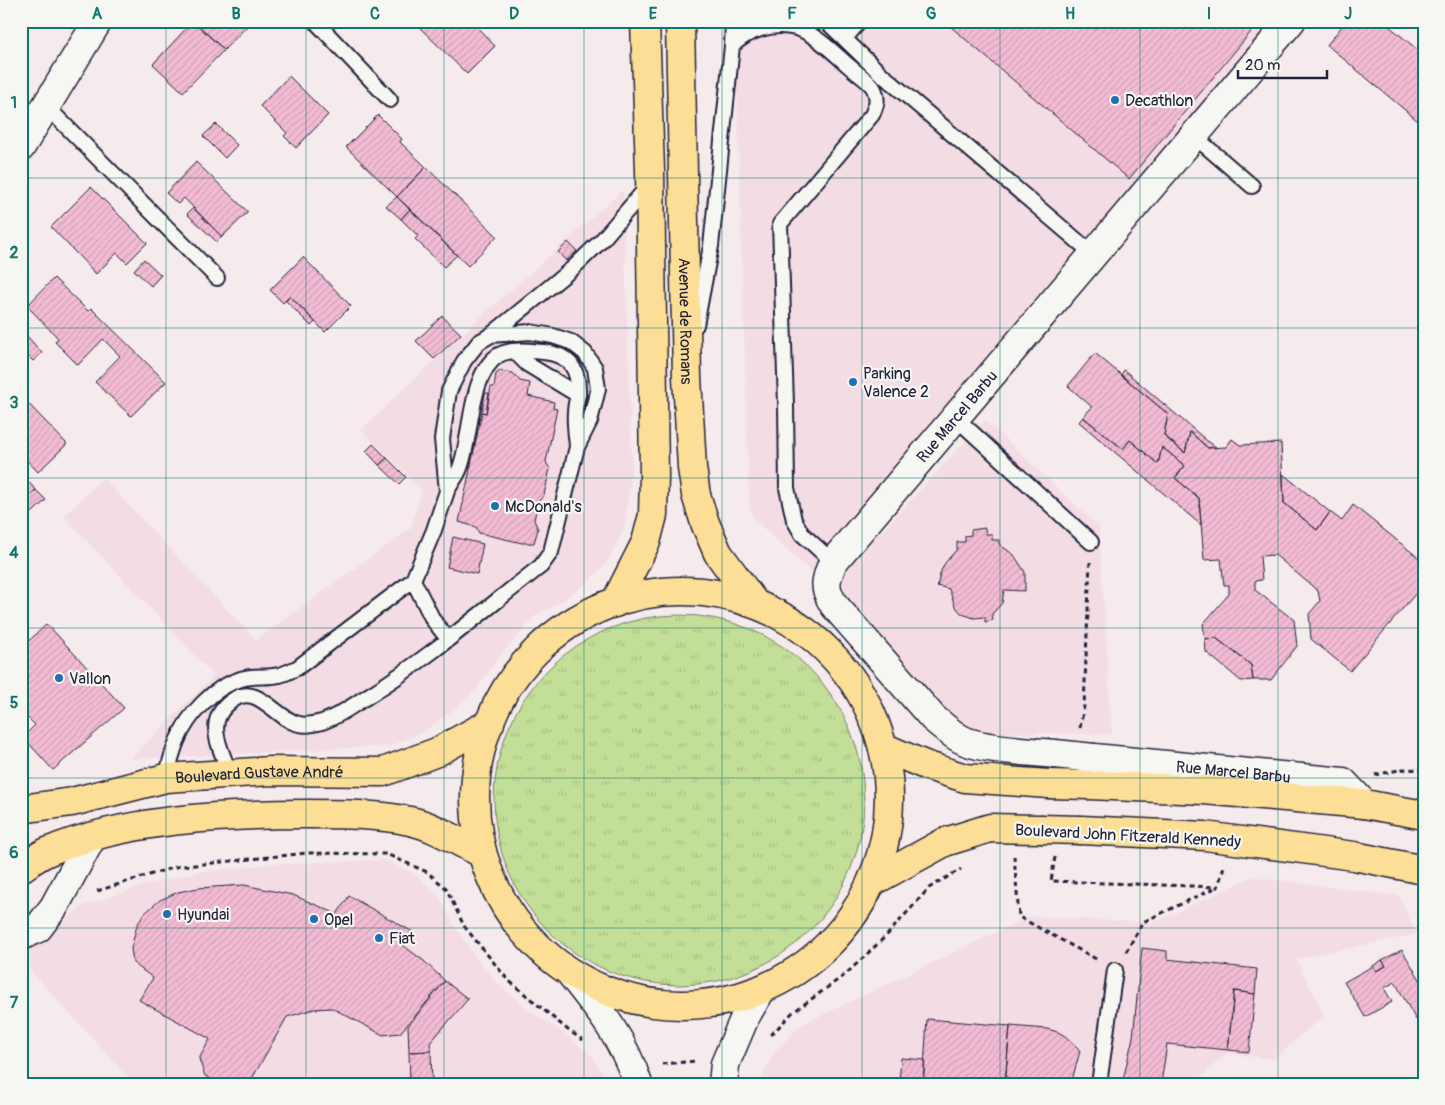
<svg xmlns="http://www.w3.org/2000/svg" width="1445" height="1105" font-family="Pangolin,sans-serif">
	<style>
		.built { fill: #f4dce5 }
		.grass { fill: url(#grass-tufts); stroke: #728069 }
		.building { fill: url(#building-hatch); stroke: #22223b }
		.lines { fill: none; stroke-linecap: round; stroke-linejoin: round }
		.service-casing { stroke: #22223b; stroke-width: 18 }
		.minor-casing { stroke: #22223b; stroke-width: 31 }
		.secondary-casing { stroke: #22223b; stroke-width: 31 }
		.primary-casing { stroke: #22223b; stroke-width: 31 }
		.path { stroke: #22223b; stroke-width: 3; stroke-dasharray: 5 4; stroke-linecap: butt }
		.service { stroke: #f6f6f2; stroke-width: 14 }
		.minor { stroke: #f6f6f2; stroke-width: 28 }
		.secondary { stroke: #f6f6f2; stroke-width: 28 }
		.primary { stroke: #fcde96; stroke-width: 28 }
		.minor-bridge-casing { stroke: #22223b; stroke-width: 31; stroke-linecap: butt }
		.primary-bridge-casing { stroke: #22223b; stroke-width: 31; stroke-linecap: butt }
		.minor-bridge { stroke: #f6f6f2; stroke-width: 28 }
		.primary-bridge { stroke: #fcde96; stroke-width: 28 }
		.grid { fill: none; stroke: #0f766e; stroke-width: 1; stroke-opacity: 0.55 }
		.poi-dot { fill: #1f6fb2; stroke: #f6f6f2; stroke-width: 2 }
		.labels { text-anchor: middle; stroke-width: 4.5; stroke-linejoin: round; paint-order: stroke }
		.poi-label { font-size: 16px; fill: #22223b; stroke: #f6f6f2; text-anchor: start }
		.street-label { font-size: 16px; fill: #22223b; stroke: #f6f6f2 }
		.neatline { fill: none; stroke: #0f766e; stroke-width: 2 }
		.grid-label { font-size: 16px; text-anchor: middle; font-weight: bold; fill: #0f766e }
	</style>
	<defs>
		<pattern id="grass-tufts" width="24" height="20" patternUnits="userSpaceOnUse" patternTransform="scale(1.25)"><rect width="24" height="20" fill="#c3df97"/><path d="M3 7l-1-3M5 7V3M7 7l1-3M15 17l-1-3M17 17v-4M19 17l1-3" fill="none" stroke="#a7bf83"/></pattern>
		<pattern id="building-hatch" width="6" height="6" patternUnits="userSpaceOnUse" patternTransform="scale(1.25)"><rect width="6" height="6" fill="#f3bcd4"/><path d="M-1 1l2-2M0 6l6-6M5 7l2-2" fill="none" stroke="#d0a1b7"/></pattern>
	</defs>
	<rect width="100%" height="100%" fill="#f5eaec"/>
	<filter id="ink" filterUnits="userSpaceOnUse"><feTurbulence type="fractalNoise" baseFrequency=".02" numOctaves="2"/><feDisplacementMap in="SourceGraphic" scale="10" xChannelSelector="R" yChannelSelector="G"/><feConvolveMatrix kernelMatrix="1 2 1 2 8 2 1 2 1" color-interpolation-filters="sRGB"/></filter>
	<g filter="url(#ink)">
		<path class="built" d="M735,21H1274L811,572L753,518L749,503Z
			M623,190L632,467L624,530L605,565L586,583L562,601L536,615L497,659L478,687L453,710L423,732L390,746L130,759L214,676L64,516L103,478L256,640L411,528L422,490L361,430L460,336Z
			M985,420L1099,527L1112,734L981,732L961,724L943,710L845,599L842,592L845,571Z
			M383,860L415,874L439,896L456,928L477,959L498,984L534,1014L568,1036L592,1056L609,1084H134L21,960V955L83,906L149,884L197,872L273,864Z
			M1252,877L1399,896L1417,934L1296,959L1324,1015L1274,1059L1227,1053L1192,1084H762L764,1072L776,1050L801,1025L1031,916L1154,923Z"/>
		<path class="grass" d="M494 800a185 185 0 1 1 370 0a185 185 0 1 1-370 0Z"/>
		<path class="building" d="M193,21L224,50L183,92L153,64Z
			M194,21H252L224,50Z
			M413,21H471L495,46L467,74Z
			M944,21H1260L1129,179Z
			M1346,21H1383L1424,55V126L1327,45Z
			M289,76L328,115L296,148L284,136L287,133L260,106Z
			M378,115L402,139L400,142L426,167L397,197L346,147Z
			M216,124L237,145L225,158L203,136Z
			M196,162L248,212L222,237L184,198L178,204L166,193Z
			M426,167L497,236L468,266L397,197Z
			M91,187L147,243L127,263L117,253L96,274L51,227Z
			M397,197L410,209L401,219L386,206Z
			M193,208L222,237L217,242L187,214Z
			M410,209L457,255L444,267L415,239L418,236L401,219Z
			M568,242L577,251L566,261L558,252Z
			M303,257L351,306L325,332L290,296L283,303L270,290Z
			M144,259L161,275L151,286L134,270Z
			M54,278L88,311L91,308L166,382L131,416L95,382L120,356L103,339L78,365L55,342L58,338L27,306Z
			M290,296L315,322L311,326L286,301Z
			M442,316L461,334L434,359L416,341Z
			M27,336L42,353L33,361L21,349V341Z
			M1095,353L1168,414L1164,435L1185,453L1190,432L1208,448L1226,447L1232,439L1240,445L1281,443L1284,503L1317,530L1330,512L1342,521L1353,505L1419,558L1421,587L1350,671L1311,639L1309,614L1320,601L1318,591L1275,555L1260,556L1262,580L1255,581V590L1294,620L1297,646L1271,680H1253L1251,665L1216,638L1205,639L1203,624L1229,594V585H1224L1221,559L1204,560L1199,498L1175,478L1185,466L1162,447L1158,464L1130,440L1123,449L1083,417L1092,407L1068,386Z
			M1124,370L1206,440L1216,447L1208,448L1190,432L1185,453L1166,438L1164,435L1168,414L1121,375Z
			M500,371L513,373L520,381L530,383L528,396L554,402L553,408L557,409L546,462L550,469L544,495L538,502L534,520L538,529L534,543H522L479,533L476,527L459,522L482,412L486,413L491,387H494L496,374Z
			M485,393H489L486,413L482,412Z
			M21,396L67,444L38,472L21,454Z
			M1083,417L1123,449L1130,440L1158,464L1162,447L1185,466L1175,478L1199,498L1201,525L1079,422Z
			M373,444L387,458L379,465L366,451Z
			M387,458L406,477L399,484L379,465Z
			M21,474L36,490L21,503Z
			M1283,474L1330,512L1317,530L1284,503Z
			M36,490L46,500L21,523V503Z
			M985,528L986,534H992V540H999V544L1014,555L1025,572V591L1004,590L1002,603L992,614L993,620L985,622V617L974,618L962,614L955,606L949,589L937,586L941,571L945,563L957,549V542H965V536L971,535V530Z
			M453,537L483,544L477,574L447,567Z
			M47,624L124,708L53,770L23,737L35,725L21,711V648Z
			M1216,638L1251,665L1253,680L1241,681L1206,652L1205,639Z
			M244,885L293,895L337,914L349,896L413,932L404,946L424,961L445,981L400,1033L383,1035L332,1008L314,1009L287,1017L249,1084H222L205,1076L199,1059L210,1039L139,1000L153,978L133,963L131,948L137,925L145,913L160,900L178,892L198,888Z
			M1142,948L1167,951V959L1257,969L1255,994L1234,991L1228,1050L1167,1044L1161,1084L1150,1082L1149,1084H1122L1133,1037Z
			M1402,950L1424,986V1015L1416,1020L1395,982L1384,988L1392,1002L1365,1017L1344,982L1373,966L1376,971L1386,966L1382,960Z
			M1382,960L1386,966L1376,971L1373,966Z
			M445,981L468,999L430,1043L431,1051L409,1052L408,1026Z
			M1234,991L1255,994L1249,1052L1228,1050Z
			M927,1019L1010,1026L1005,1084H923Z
			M1010,1026L1047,1029L1058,1032L1065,1036L1077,1047L1080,1051L1071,1084H1005Z
			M431,1051L432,1084H410L409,1052Z
			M901,1058L925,1060L923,1084H899Z"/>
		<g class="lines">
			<g class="service-casing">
				<path id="service" d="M315,21L390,100
					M826,21L879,72L1094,255
					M845,38L860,21
					M732,46C748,30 773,22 796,28C813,32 835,54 849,66C855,72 871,82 874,89C879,99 876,106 872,115L780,224L786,404L787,488L794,520L802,534L833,562
					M46,106L217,278
					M1194,136L1252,186
					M696,325L711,246L732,46L733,21
					M491,335L573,268L602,240L648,186
					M514,351L527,364L578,395
					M956,418L1091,542
					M447,491C451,483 457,476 460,468C472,437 469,373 499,355C511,348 532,351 544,352C570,355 579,369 578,393C577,400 575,406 575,412C574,423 576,435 577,446
					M413,580L433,620L448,639
					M166,778C169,766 172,753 177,741C188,715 213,687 241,679C253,675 267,678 279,675C285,674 291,670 297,668L413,580L434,530L447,491L442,439L449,391L464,361L479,342L491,335L530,332L553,336L571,342L585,353L595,368L598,389L590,421L577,447L551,552L541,566C484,610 429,658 368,696C353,705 338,717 322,722C314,724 307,726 299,724C277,720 257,682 233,700C203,720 220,747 230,774
					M1099,1084L1115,970"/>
			</g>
			<g class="minor-casing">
				<g id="minor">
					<path d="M21,147L98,21"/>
					<path id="s1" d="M1055,754C1030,751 987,750 965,741C953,736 943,726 933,718L834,605C823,587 825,581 833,562L1291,21"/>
					<path id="s2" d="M1094,758L1343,782L1364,804"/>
					<path d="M21,936L38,928L54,907L92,837"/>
				</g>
			</g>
			<g class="secondary-casing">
				<path id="secondary" d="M571,974C599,1009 624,1040 638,1084
					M723,1084L725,1064L745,1017L761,990"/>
			</g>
			<g class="primary-casing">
				<g id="primary">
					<path id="s3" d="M680,21L687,377L692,468L696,495L705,523L718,553L755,604"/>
					<circle cx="682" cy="798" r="207"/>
					<path d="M615,603L646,542L653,515L654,476L650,170L645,21"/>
					<path d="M883,747L925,765L965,778L1049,784"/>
					<path d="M1089,785L1204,790L1364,804L1424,815"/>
					<path id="s4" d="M21,809L72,802L166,778L270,771L383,772L437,752L490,723"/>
					<path d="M1081,830L1205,836L1354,856L1424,870"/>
					<path d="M21,868C30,862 38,856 47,852C124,819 225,814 308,814C342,814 376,814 410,821C435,826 459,843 482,853"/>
					<path d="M872,882L945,842L990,828L1040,829"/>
				</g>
			</g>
			<path class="path" d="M1080,728L1084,706L1090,562
				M1375,775L1403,769L1424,770
				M1014,856L1019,917L1098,960
				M1055,857L1051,881L1218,887L1224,866
				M97,891L175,867L307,853L386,854L427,872L446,888L464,926L508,980L568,1030L583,1040
				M1126,952L1143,922L1217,887
				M771,1035L792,1013L846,974L888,934L929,888L961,869
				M662,1064L696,1061"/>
			<use href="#service" class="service"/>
			<use href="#minor" class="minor"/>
			<use href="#secondary" class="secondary"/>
			<use href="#primary" class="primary"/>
			<g class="minor-bridge-casing">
				<path id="minor-bridge" d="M1055,754L1094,758"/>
			</g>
			<g class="primary-bridge-casing">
				<path id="primary-bridge" d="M1049,784L1089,785
					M1040,829L1081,830"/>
			</g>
			<use href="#minor-bridge" class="minor-bridge"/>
			<use href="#primary-bridge" class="primary-bridge"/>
		</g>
	</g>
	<path class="grid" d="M166,21V1084M306,21V1084M444,21V1084M584,21V1084M722,21V1084M862,21V1084M1000,21V1084M1140,21V1084M1278,21V1084M21,178H1424M21,328H1424M21,478H1424M21,628H1424M21,778H1424M21,928H1424"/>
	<g class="poi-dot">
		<circle cx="1115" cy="100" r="5"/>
		<circle cx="853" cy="382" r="5"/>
		<circle cx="495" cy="506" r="5"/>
		<circle cx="59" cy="678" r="5"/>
		<circle cx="167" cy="914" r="5"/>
		<circle cx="314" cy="919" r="5"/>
		<circle cx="379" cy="938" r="5"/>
	</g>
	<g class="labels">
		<g class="poi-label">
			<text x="1125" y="106">Decathlon</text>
			<text x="863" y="379">Parking<tspan x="863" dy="18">Valence 2</tspan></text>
			<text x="505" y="512">McDonald's</text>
			<text x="69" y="684">Vallon</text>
			<text x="177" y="920">Hyundai</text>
			<text x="324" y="925">Opel</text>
			<text x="389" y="944">Fiat</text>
		</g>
		<g class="street-label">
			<text dy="6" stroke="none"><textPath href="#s3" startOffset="300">Avenue de Romans</textPath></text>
			<text dy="6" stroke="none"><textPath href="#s1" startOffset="518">Rue Marcel Barbu</textPath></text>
			<text dy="6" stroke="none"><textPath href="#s2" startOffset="140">Rue Marcel Barbu</textPath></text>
			<text dy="6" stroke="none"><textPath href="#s4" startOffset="242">Boulevard Gustave André</textPath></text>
			<text transform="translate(1128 835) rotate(3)" y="6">Boulevard John Fitzerald Kennedy</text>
		</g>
	</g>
	<rect width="1445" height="1105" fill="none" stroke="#f6f6f2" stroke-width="55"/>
	<path d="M1238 70v8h89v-8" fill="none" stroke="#22223b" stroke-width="2.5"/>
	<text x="1245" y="70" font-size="15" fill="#22223b" stroke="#f6f6f2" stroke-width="4" paint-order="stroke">20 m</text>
	<rect x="28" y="28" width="1390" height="1050" class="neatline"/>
	<g class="grid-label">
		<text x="97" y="19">A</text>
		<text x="236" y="19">B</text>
		<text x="375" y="19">C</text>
		<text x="514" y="19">D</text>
		<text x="653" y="19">E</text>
		<text x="792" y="19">F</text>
		<text x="931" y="19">G</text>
		<text x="1070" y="19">H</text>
		<text x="1209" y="19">I</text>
		<text x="1348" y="19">J</text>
		<text x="14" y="108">1</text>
		<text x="14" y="258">2</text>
		<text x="14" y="408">3</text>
		<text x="14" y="558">4</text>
		<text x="14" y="708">5</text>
		<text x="14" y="858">6</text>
		<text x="14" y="1008">7</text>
	</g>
</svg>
